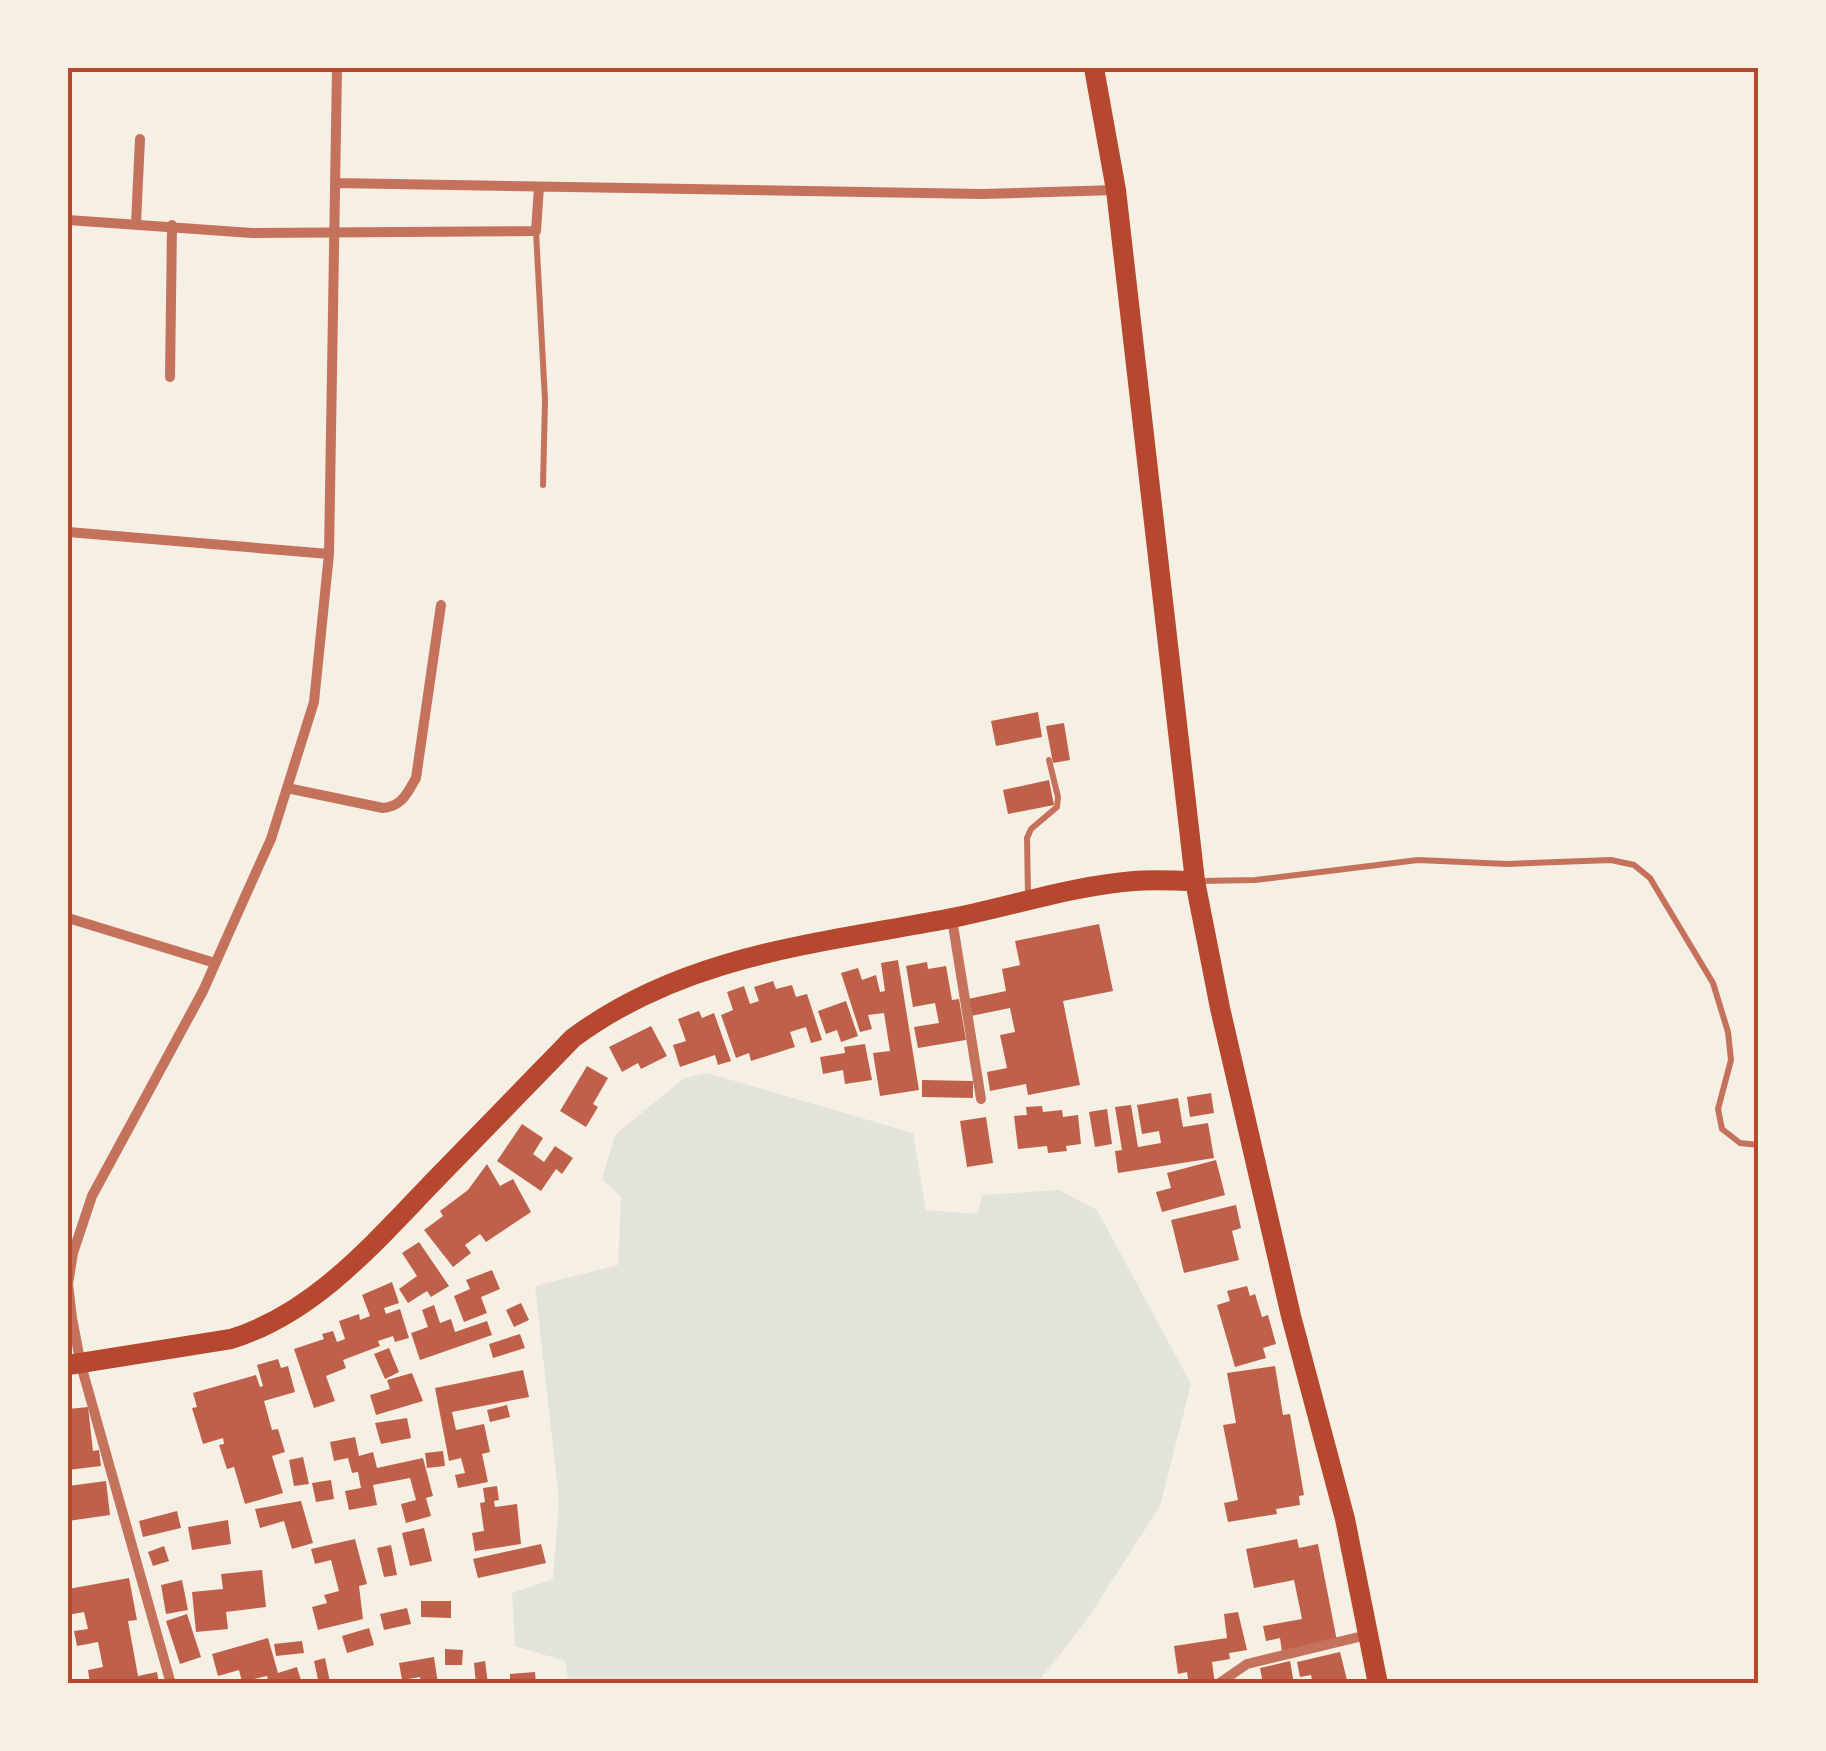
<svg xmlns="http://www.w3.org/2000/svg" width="1826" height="1751" font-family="Quicksand,sans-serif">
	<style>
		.green { fill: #e2e4dc }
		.building { fill: #bf614a }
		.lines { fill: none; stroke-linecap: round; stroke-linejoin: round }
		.service { stroke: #c5725c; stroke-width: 6 }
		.minor { stroke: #c5725c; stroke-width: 10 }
		.trunk { stroke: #b5482f; stroke-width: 20 }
		.neatline { fill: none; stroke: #b5482f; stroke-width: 4 }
	</style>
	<rect width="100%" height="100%" fill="#f6efe4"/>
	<path class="green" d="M707,1073L913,1133L926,1210L977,1214L983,1195L1059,1190L1097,1210L1191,1384L1160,1506L1086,1621L1037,1683H569L565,1661L515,1646L512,1593L553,1579L559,1500L535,1286L618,1265L621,1197L602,1179L615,1135L684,1078Z"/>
	<path class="building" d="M1038,712L1042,737L996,746L991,721Z
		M1064,723L1070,760L1053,763L1046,726Z
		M1049,780L1054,805L1008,814L1003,790Z
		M1099,924L1113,991L1063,1001L1080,1085L1028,1095L1026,1084L990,1091L987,1072L1007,1068L1000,1035L1015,1032L1010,1008L971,1016L968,999L1006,991L1002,969L1020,965L1015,941Z
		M898,960L919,1090L880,1096L873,1053L890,1051L884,1013L868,1015L872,1029L860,1032L841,973L858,968L862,980L876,975L880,992L885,991L881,963Z
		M927,962L928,969L946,966L952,1000L959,999L966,1040L918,1048L914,1027L939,1023L935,1003L913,1007L906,966Z
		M773,981L776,989L792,985L796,997L807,994L822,1040L811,1043L806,1027L790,1032L795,1047L751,1061L749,1053L736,1058L721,1015L733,1010L727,992L744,986L750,1004L759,1001L754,987Z
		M846,1001L858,1036L841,1042L837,1030L826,1034L818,1011Z
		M699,1011L702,1018L714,1013L731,1061L718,1065L715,1055L680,1067L673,1045L686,1041L678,1019Z
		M651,1026L667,1056L641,1069L638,1063L622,1072L609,1047Z
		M865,1044L872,1080L845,1084L843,1070L823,1074L820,1057L845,1053L844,1047Z
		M587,1066L608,1078L593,1104L598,1107L586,1127L560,1111Z
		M922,1080L973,1081V1098L922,1097Z
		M1211,1093L1214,1113L1190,1117L1187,1097Z
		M1178,1098L1183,1127L1208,1123L1214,1158L1118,1173L1115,1151L1122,1150L1115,1107L1131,1105L1138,1147L1161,1143L1159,1131L1142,1134L1137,1105Z
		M1042,1106L1043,1112L1062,1110L1063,1117L1078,1115L1081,1144L1066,1146L1067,1151L1048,1153L1047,1146L1018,1149L1014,1116L1027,1115L1026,1107Z
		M1107,1109L1112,1144L1095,1147L1089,1112Z
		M986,1117L993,1163L967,1167L960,1121Z
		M522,1124L543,1138L533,1154L544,1162L555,1146L573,1158L562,1174L556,1169L541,1191L497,1161Z
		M1216,1160L1225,1195L1162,1212L1156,1192L1171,1188L1167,1173Z
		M487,1164L500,1186L513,1179L531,1212L486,1242L480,1234L465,1245L471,1253L453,1267L424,1230L443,1216L440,1211L468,1190Z
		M1236,1205L1241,1228L1232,1231L1239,1260L1184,1273L1171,1220Z
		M419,1242L449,1286L431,1297L427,1291L408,1303L399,1289L417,1276L402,1253Z
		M492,1270L500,1289L481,1297L487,1313L464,1322L454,1296L470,1289L466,1280Z
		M392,1282L399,1303L384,1308L386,1314L400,1309L409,1338L395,1342L393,1336L378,1341L380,1346L343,1360L346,1368L326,1376L335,1401L314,1408L294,1349L324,1339L322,1334L333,1331L337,1342L345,1339L339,1321L359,1314L360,1320L370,1316L362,1295Z
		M1247,1286L1250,1296L1255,1294L1262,1317L1268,1315L1276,1344L1263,1348L1266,1358L1235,1367L1217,1305L1230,1301L1227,1291Z
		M521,1303L529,1320L514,1327L506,1310Z
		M434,1305L440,1323L451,1319L455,1332L487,1321L492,1335L420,1360L411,1333L428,1327L422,1310Z
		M520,1334L525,1348L493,1358L489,1344Z
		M389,1348L399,1372L385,1379L374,1354Z
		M278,1359L281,1368L288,1366L295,1392L264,1401L272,1430L278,1429L285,1452L272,1456L283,1493L245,1504L234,1467L227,1469L219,1445L224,1444L223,1438L203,1444L192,1408L197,1407L193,1393L256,1375L260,1387L263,1386L257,1365Z
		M1275,1366L1283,1415L1290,1414L1304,1495L1299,1496L1300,1505L1276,1509L1277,1514L1228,1522L1224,1503L1238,1500L1223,1425L1236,1423L1227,1373Z
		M523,1370L529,1397L452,1412L456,1430L484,1424L490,1452L482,1454L488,1482L458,1488L455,1475L465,1473L461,1458L449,1461L435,1388Z
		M412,1373L423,1401L376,1415L370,1395L390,1389L387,1380Z
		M507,1405L510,1417L490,1422L487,1410Z
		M88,1407L93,1451L99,1450L101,1466L68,1470V1409Z
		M407,1418L411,1438L381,1444L375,1423Z
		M355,1437L359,1456L373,1452L377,1468L423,1458L433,1496L426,1498L431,1516L406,1523L401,1504L416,1500L410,1478L373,1485L377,1505L349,1510L345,1491L361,1488L358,1472L352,1473L348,1458L334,1461L330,1442Z
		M443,1451L445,1466L427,1468L425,1453Z
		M303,1457L309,1484L294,1486L289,1460Z
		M331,1480L334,1499L316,1502L312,1483Z
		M106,1481L110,1515L68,1521V1486Z
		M497,1486L499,1500L494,1501L495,1507L517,1504L521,1544L475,1551L472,1533L484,1531L480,1503L485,1502L483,1488Z
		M301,1501L313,1543L292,1549L284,1521L260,1528L255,1509Z
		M177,1511L181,1528L143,1537L139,1521Z
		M228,1520L231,1544L192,1550L188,1527Z
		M424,1528L432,1561L410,1566L402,1533Z
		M355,1539L367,1584L359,1586L363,1619L318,1630L312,1607L327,1603L324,1595L339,1591L331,1560L315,1564L311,1549Z
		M1297,1539L1299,1548L1318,1544L1337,1641L1282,1652L1280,1638L1266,1641L1263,1626L1302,1619L1294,1580L1254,1588L1246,1549Z
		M541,1544L546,1563L478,1578L473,1559Z
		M391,1545L397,1575L384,1577L377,1548Z
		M164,1546L169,1561L153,1566L148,1552Z
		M262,1570L266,1607L226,1612L228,1629L196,1632L192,1592L223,1589L221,1574Z
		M129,1578L137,1620L128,1621L138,1676L157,1672L159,1684H90L88,1670L103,1667L98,1642L77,1646L74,1631L88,1629L84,1612L68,1615V1589Z
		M182,1580L188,1610L166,1614L161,1585Z
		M421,1601H451V1618L421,1617Z
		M407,1608L411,1624L384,1630L380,1614Z
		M1238,1612L1247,1650L1229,1653L1230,1659L1212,1662L1215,1684H1189L1187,1672L1178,1674L1174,1646L1227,1638L1224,1614Z
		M187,1614L201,1657L180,1664L166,1621Z
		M369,1628L374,1645L347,1653L342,1636Z
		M268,1638L278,1673L297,1667L302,1684H269L267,1676L242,1682L239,1670L218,1676L212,1654Z
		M302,1641L304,1653L276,1656L274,1644Z
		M445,1649L463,1650L462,1665H445Z
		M1340,1652L1348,1684H1313L1311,1675L1300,1677L1297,1662Z
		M434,1657L438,1684H421L420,1677L402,1680L399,1663Z
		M325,1658L330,1682L319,1684L314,1661Z
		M485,1661L488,1684H476L474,1663Z
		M1290,1661L1294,1684H1263L1260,1668Z
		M535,1672L536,1684H510V1674Z"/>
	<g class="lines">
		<path class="service" d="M536,232L545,400L543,485
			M1201,881L1255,880L1418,860L1507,864L1611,860L1634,865L1650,878L1713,983L1728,1032L1731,1060L1718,1109L1722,1129L1740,1143L1758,1145
			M1028,895L1027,838L1031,829L1057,807L1058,797L1049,760"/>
		<path class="minor" d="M335,183L982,194L1116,190
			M68,220L252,233L536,231L539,187
			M136,223L140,139
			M170,377L172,225
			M68,532L329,554
			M287,788L383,808C402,806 407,794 416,778L441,605
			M68,918L215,963
			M952,919L981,1099
			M171,1684L81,1365L72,1318L68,1284L73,1253L92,1196L203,991L248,890L271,839L314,702L329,554L337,68
			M1218,1684L1247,1664L1367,1635"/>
		<path class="trunk" d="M1094,68L1116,190L1195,881L1220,1008L1291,1316L1345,1519L1378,1684
			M68,1365L231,1339C315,1313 375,1242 434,1181C481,1133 527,1085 573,1038C685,955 815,944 947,919C1009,907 1071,886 1134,881C1154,879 1175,881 1195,881"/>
	</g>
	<rect width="1826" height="1751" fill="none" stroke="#f6efe4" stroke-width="140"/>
	<rect x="70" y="70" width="1686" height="1611" class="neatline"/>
</svg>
